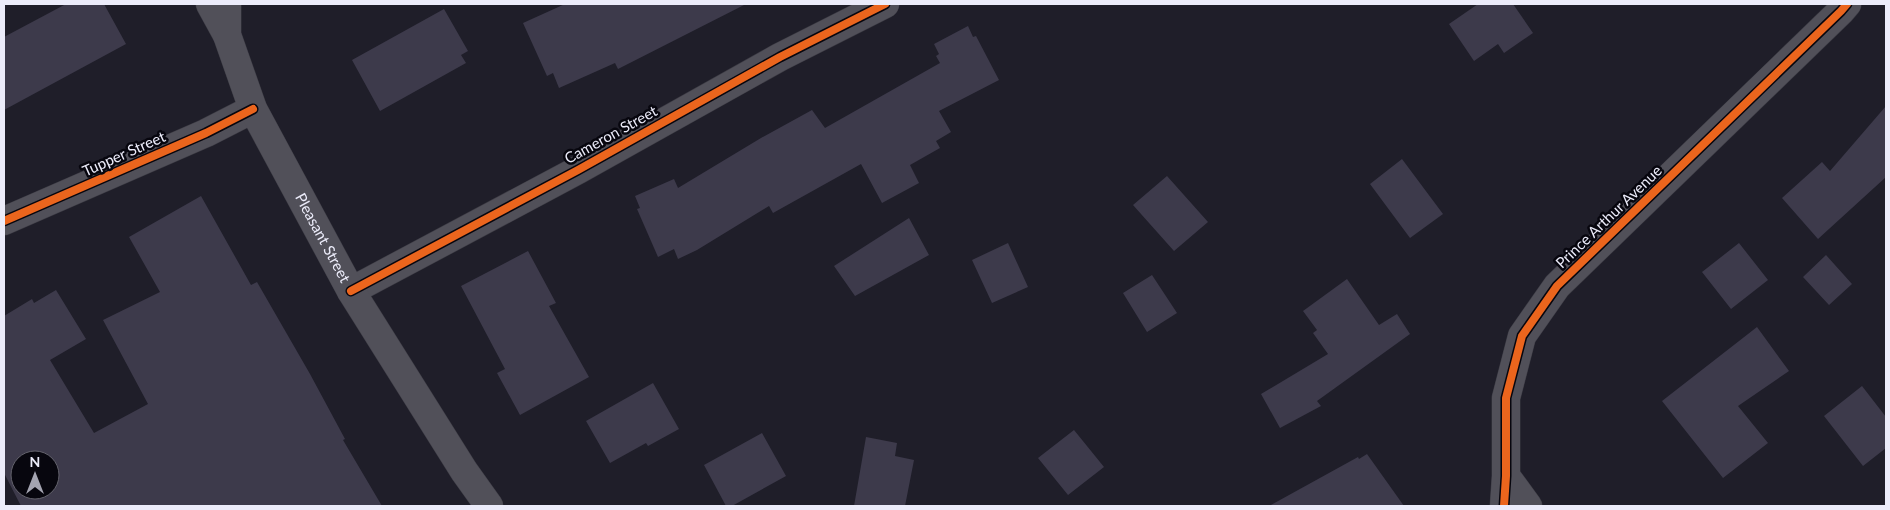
<svg xmlns="http://www.w3.org/2000/svg" width="1890" height="510" font-family="Lato,sans-serif">
	<style>
		.building { fill: #3d3a4b; fill-rule: evenodd }
		.lines { fill: none; stroke-linecap: round; stroke-linejoin: round }
		.minor-casing { stroke: #3b3a43; stroke-width: 29 }
		.tertiary-casing { stroke: #3b3a43; stroke-width: 29 }
		.secondary-casing { stroke: #3b3a43; stroke-width: 29 }
		.minor { stroke: #515059; stroke-width: 28 }
		.tertiary { stroke: #515059; stroke-width: 28 }
		.secondary { stroke: #515059; stroke-width: 28 }
		.cycleway-casing { stroke: #07060e; stroke-width: 11 }
		.cycleway { stroke: #eb651d; stroke-width: 8 }
		.labels { text-anchor: middle; stroke-width: 5; stroke-linejoin: round; paint-order: stroke }
		.street-label { font-size: 15px; fill: #ececfa; stroke: #07060e }
	</style>
	<rect width="100%" height="100%" fill="#1f1e29"/>
	<path class="building" d="M66,4H104L126,44L4,110V37Z
		M565,4H746L618,69L615,63L559,88L553,73L547,76L523,23Z
		M1478,4H1513L1533,33L1504,53L1498,44L1474,61L1449,24Z
		M444,9L468,51L461,55L466,63L380,111L352,60Z
		M968,26L973,37L976,36L999,80L939,111L951,132L936,141L940,148L910,165L919,183L882,203L861,164L773,213L769,206L697,250L678,259L674,249L658,257L637,209L640,208L635,196L674,179L678,188L761,138L812,110L825,128L940,63L936,56L939,54L934,44Z
		M1886,106V177L1818,239L1782,198L1822,162L1830,171Z
		M1402,159L1443,214L1410,238L1370,184Z
		M1167,176L1208,222L1174,251L1133,205Z
		M201,196L251,285L257,282L310,374L345,439L343,440L382,506H21L4,473V316L32,299L34,303L56,290L86,339L50,360L94,433L148,404L103,320L160,292L129,237ZM20,460H50V490H20Z
		M909,218L929,255L855,296L834,266Z
		M1008,243L1028,287L992,303L972,260Z
		M1739,243L1768,280L1731,309L1702,272Z
		M528,251L556,303L549,306L589,377L520,415L497,373L505,369L461,286Z
		M1826,255L1852,284L1829,305L1803,277Z
		M1152,275L1177,313L1147,332L1123,293Z
		M1347,279L1379,325L1397,314L1410,334L1317,401L1321,406L1280,428L1261,394L1328,354L1313,333L1317,330L1303,311Z
		M1757,327L1789,371L1738,406L1768,443L1723,478L1662,401Z
		M653,383L679,429L648,446L646,443L610,463L586,421Z
		M1862,386L1886,417V448L1863,466L1824,416Z
		M1074,430L1104,467L1068,495L1038,458Z
		M762,433L786,476L732,506H726L704,465Z
		M866,437L897,443L895,456L914,460L905,506H854Z
		M1367,454L1404,506H1269L1358,457L1359,459Z"/>
	<g class="lines">
		<g class="minor-casing">
			<path id="minor" d="M210,4L227,35
				M4,221L206,133L253,109
				M351,291L578,170L780,57L885,4"/>
		</g>
		<g class="tertiary-casing">
			<path id="tertiary" d="M1506,476L1528,506
				M1504,506L1506,476V398L1522,336L1557,286L1841,11L1847,4"/>
		</g>
		<g class="secondary-casing">
			<g id="secondary">
				<path id="s1" d="M227,4V35L253,109L351,291L464,471L489,506"/>
			</g>
		</g>
		<use href="#minor" class="minor"/>
		<use href="#tertiary" class="tertiary"/>
		<use href="#secondary" class="secondary"/>
		<g class="cycleway-casing">
			<path id="cycleway" d="M4,221L206,133L253,109
				M351,291L578,170L780,57L885,4
				M1504,506L1506,476V398L1522,336L1557,286L1841,11L1847,4"/>
		</g>
		<use href="#cycleway" class="cycleway"/>
	</g>
	<g class="labels">
		<g class="street-label">
			<text transform="translate(611 135) rotate(-29)" y="5">Cameron Street</text>
			<text transform="translate(124 154) rotate(-24)" y="5">Tupper Street</text>
			<text transform="translate(1609 217) rotate(-44)" y="5">Prince Arthur Avenue</text>
			<text dy="5" stroke="none"><textPath href="#s1" startOffset="256">Pleasant Street</textPath></text>
		</g>
	</g>
	<rect width="1890" height="510" fill="none" stroke="#ececfa" stroke-width="10"/>
	<g transform="translate(35 475)"><circle r="24" fill="#07060e" stroke="#63626c"/>
	<path d="M0-4L9 19L0 12L-9 19Z" fill="#a4a4b1"/>
	<text y="-8" font-size="14" font-weight="bold" text-anchor="middle" fill="#ececfa">N</text>
	</g>
</svg>
